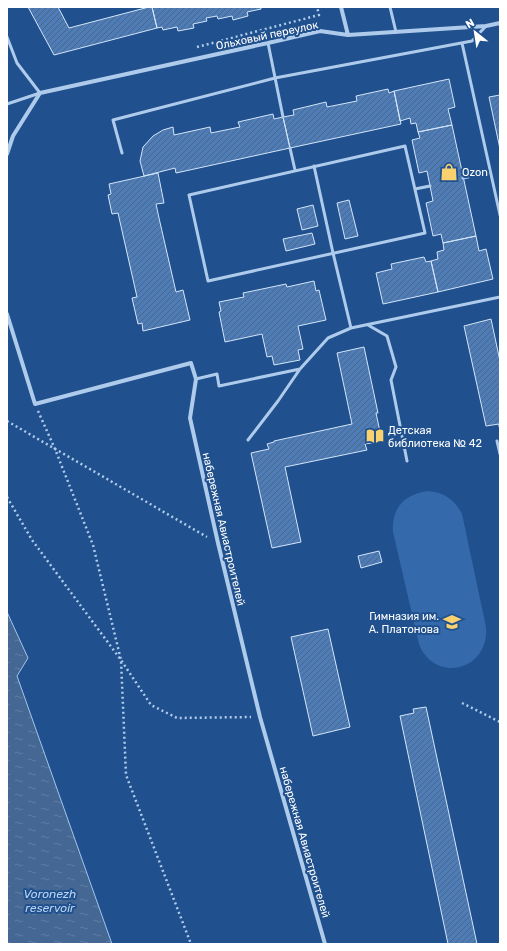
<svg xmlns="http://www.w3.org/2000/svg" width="507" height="951" font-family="Rubik,sans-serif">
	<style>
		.park { fill: #346aab }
		.water { fill: url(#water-ripples); stroke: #a2c6ed }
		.building { fill: url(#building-hatch); stroke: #d4e5f9 }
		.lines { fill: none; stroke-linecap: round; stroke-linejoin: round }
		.path { stroke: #afcbec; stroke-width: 2.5; stroke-dasharray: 2 3; stroke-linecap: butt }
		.lane { stroke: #afcbec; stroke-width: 3 }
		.street { stroke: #afcbec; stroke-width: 4 }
		.labels { text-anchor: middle; stroke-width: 4; stroke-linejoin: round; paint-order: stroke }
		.street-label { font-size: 11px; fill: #fff; stroke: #20518e }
		.poi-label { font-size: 11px; fill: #fff; stroke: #20518e; text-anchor: start }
		.water-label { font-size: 12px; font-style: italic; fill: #bbd5f3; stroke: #20518e }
	</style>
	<defs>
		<pattern id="water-ripples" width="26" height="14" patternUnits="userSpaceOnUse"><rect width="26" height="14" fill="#446793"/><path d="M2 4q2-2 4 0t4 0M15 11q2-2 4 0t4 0" fill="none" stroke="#607ea3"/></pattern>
		<pattern id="building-hatch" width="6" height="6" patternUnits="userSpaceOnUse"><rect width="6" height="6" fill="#4d7cb7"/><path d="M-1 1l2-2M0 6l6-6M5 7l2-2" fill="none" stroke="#4d6687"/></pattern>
	</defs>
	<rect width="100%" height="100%" fill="#20518e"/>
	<path class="park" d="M428,491C445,493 454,499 462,514L486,627C488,650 473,669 449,668C441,667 433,664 427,657C423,653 421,649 419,644L393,532C391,508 405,494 428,491Z"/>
	<path class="water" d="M7,612L28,658L17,676L112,944H7Z"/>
	<path class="building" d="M28,7H58L69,28L149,7H152L157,28L54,55Z
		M152,7H261V9L247,12L248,16L233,20L232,16L218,19L217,16L206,18L207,21L193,24L194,28L178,31L177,27L163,30L162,27L157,28Z
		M449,79L455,107L448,109L452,125L418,132L416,123L411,124L410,118L400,121L394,91Z
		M388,89L389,93L394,91L401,124L290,148L283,117L294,115L293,110L326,102L327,107L357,101L356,96Z
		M500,95V149L489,97Z
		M273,114L274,119L283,117L290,148L176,173L175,168L144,176L140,161L143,147L153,136L163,130L173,127L174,135L210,127L211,133L240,127L238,122Z
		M452,125L476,236L443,243L441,234L433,236L426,203L433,201L427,171L419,173L412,140L420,138L418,132Z
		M158,173L164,203L156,204L159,218L176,292L183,290L190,320L143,331L142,323L138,324L132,298L137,297L118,213L112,214L108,195L111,194L109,184Z
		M349,200L358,236L345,239L337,203Z
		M313,205L318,226L302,230L297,209Z
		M312,233L315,244L286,251L283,239Z
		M476,236L479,251L486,249L493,279L438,292L431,261L438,259L437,252L444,250L443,243Z
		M424,257L426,262L431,261L438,292L383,304L376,273L392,269L391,264Z
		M314,281L316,291L319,290L326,320L298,326L303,349L298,350L300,360L274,365L272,356L267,357L262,334L225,342L219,312L221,311L219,302L244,297L243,293L286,284L287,287Z
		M491,319L500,361V427H499V424L486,426L464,326Z
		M364,347L378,413H376L382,441L365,444L367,450L285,467L301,542L272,548L251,453L269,449L267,444L274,442V441L352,424L337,353Z
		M379,551L382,562L361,568L358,556Z
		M328,629L350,727L313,736L291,637Z
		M426,707L477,944H448L400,716L414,713L413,709Z"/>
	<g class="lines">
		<path class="path" d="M197,47L319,15L317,7
			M38,411L55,449L93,545L121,660L126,775L191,944
			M7,421L207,537
			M7,497L32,540L121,660L151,705L177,718L251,717
			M462,703L500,722"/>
		<path class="lane" d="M390,7L396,32
			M7,37L17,63L40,93L7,104
			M268,43L283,117
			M462,43L500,215
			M405,146L425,233L208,281L189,195Z
			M290,148L295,170
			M122,153L113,120L275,78L472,41L486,26
			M314,166L333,253L351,328
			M463,178L490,172
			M415,189L430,186
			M368,325L387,336L396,367L391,380L407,461
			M196,379L217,374L219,386L300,369L328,338L351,328L500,297
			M248,440L278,401L300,369
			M497,441L500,454"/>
		<path class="street" d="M341,7L348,35
			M7,154L13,136L40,93L268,43L320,31L348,35L486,26L500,23
			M7,314L35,404L191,363L196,379L190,418L218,543L260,717L325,944"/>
	</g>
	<defs>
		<g id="shop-bare" transform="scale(1.38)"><path d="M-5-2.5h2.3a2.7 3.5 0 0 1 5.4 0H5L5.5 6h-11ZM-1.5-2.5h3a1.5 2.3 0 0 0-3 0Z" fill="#f9d16f" stroke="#20518e" stroke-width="2.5" paint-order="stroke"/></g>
		<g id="library-bare" transform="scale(1.38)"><path d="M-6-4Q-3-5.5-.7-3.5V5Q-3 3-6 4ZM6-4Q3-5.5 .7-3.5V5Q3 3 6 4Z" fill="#f9d16f" stroke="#20518e" stroke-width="2.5" paint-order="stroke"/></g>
		<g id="school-bare" transform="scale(1.38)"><path d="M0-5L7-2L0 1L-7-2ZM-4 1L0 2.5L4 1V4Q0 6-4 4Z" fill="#f9d16f" stroke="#20518e" stroke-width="2.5" paint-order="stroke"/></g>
	</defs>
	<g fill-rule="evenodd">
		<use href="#shop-bare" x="449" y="172"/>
		<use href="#library-bare" x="375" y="436"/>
		<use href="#school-bare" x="452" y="622"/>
	</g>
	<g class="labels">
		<g class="street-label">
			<text transform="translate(267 35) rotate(-12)" y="4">Ольховый переулок</text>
			<text transform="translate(224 529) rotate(77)" y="4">набережная Авиастроителей</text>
			<text transform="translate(305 842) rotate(74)" y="4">набережная Авиастроителей</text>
		</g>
		<g class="poi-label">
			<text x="462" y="176">Ozon</text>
			<text x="388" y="434">Детская<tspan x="388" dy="13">библиотека № 42</tspan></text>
			<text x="439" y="620" text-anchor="end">Гимназия им.<tspan x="439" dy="13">А. Платонова</tspan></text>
		</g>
		<g class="water-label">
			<text x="50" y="898">Voronezh<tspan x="50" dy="14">reservoir</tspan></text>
		</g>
	</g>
	<rect width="507" height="951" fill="none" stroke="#ffffff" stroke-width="16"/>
	<g transform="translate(475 32) rotate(330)" stroke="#20518e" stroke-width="3" paint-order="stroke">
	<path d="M0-3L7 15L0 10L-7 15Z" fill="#ffffff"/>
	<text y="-6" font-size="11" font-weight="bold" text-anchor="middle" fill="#ffffff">N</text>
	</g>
</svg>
